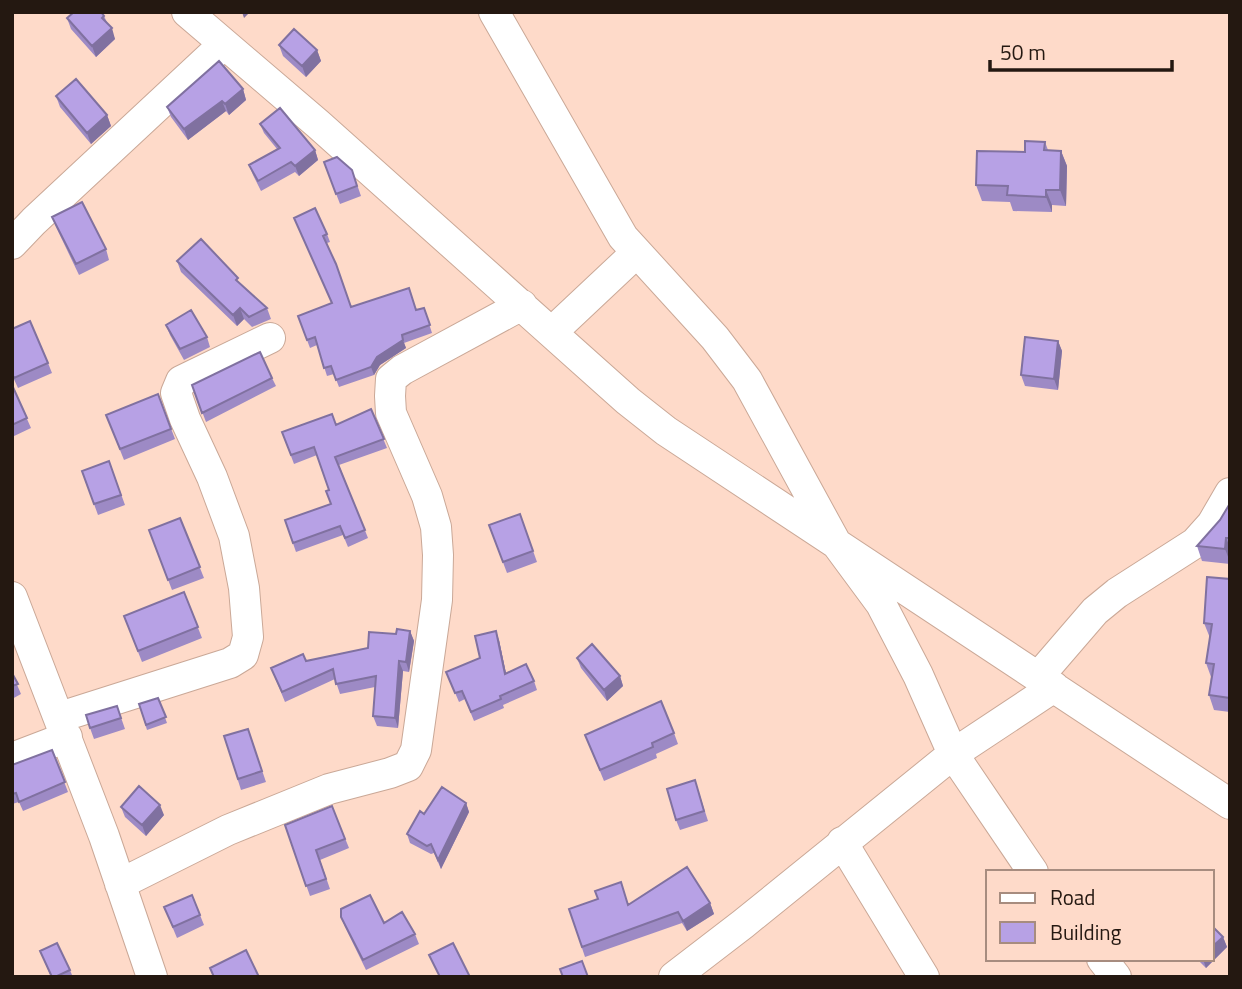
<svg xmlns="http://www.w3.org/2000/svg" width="1242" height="989" font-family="'Titillium Web',sans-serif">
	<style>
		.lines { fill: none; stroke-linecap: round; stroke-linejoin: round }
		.minor-casing { stroke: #caa897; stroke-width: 32 }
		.minor { stroke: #fff; stroke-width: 30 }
		.wall { fill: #9d8ac5 }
		.shaded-wall { fill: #8071a0 }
		.building { fill: #b7a1e5; stroke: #8071a0; stroke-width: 2 }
	</style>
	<rect width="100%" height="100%" fill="#fedac9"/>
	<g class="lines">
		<g class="minor-casing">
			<path id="minor" d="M187,12L318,124L628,401L666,431L1230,804
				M494,12L623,237L715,338L747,380L836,543L881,604L918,675L953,754L1033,872
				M12,244L34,221L224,44
				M552,332L636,253
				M12,597L104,836L152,977
				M1039,676L1095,611L1117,593L1195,543L1212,524L1230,493
				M60,717L230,663L243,655L248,637L244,588L234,536L212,477L185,419L176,393L181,381L270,338
				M12,758L67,737
				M842,842L924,977
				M120,884L228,830L329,789L390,773L408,766L416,750L437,600L438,555L436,527L427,496L391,413L390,396L391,379L402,370L522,305
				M1102,959L1116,977
				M674,977L743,924L953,754L1054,687"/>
		</g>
		<use href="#minor" class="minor"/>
	</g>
	<path class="wall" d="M104,16L115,39L96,57L71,29L67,18Z
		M279,45L317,50L321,61L306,77L283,56Z
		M243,89L246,100L229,115L226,111L188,140L171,117L167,107Z
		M56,96L107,115L111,126L91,144L60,107Z
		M260,124L315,150L318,160L299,176L295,172L261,191L253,175L249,165L277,149L264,133Z
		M1045,142L1048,150L1061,151L1067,166L1066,206L1052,205V212L1013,211L1010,202L982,201L976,185L1025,152Z
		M324,162L352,170L361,196L340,204Z
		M52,217L106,249L109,260L79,275L56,227Z
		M294,218L327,234L330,242L327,243L351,307L416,310L424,308L432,333L404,343L406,348L380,365L374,375L339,387L334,374L327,376L317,345L310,348L298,316L332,303Z
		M177,261L239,283L267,308L271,319L252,327L244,319L237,326L181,272Z
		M166,325L207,337L210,347L184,360L170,335Z
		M12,329L48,363L52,373L18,388L12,375Z
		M1058,341L1062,351L1058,390L1025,386L1021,375Z
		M272,378L276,386L206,422L192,385Z
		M12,385L31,428L12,437Z
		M158,394L175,439L124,460L106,415Z
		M371,409L387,448L339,465L368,538L348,547L343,535L296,552L285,520L330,504L329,490L317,455L294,464L282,432L336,425Z
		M109,461L125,505L98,515L82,471Z
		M1230,505V564L1202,561L1197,546L1220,520Z
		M520,514L537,562L507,573L489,525Z
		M180,518L204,578L172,590L149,530Z
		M1230,579V712L1214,710L1209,695L1211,677L1206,663L1210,638L1204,623Z
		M184,592L202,638L142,662L124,616Z
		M410,631L414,641L409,672L403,671L398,728L377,726L373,716L375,687L340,694L335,679L285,702L271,668L368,648L396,634Z
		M499,640L506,673L534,681L537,690L503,705L504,708L474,721L465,699L459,702L450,681L480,658Z
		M577,658L620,676L623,686L607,701L581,668Z
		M12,673L21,694L12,699Z
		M158,698L167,723L147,730L139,704Z
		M117,706L125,729L94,739L90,728Z
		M248,729L266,782L241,790L224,736Z
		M674,733L678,744L656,754L657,758L604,781L585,735Z
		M52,750L68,792L23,811L19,802L12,804V765Z
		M695,780L708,821L680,830L676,820Z
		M466,803L469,812L441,869L434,853L431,854L410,843L407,834L424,814Z
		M332,806L349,848L320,860L330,889L310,896L285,825Z
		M121,807L164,815L146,836L125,817Z
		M710,903L714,914L687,931L682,923L585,957L569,909L629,904Z
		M164,907L200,915L204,925L177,938Z
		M341,917L384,923L415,934L419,944L366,970L345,927Z
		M1223,937L1227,947L1206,968L1197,959H1212Z
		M40,951L70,970L72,975L68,977H51Z"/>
	<path class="shaded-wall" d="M242,12H250L244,18Z
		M112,28L115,39L96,57L92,46Z
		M317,50L321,61L306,77L302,66Z
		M243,89L246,100L229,115L225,104Z
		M222,101L226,111L188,140L184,129Z
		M107,115L111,126L91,144L87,133Z
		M315,150L318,160L299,176L295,166Z
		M1061,151L1067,166L1066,206L1060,190Z
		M1046,190L1052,205V212L1046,197Z
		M240,308L244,319L237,326L233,315Z
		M403,340L406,348L380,365L374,375L371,367L377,357Z
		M1058,341L1062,351L1058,390L1054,379Z
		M1226,538L1230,547V562L1225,549Z
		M410,631L414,641L409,672L406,662Z
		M496,631L499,640L508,683L505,674Z
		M399,661L403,671L398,728L395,718Z
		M620,676L623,686L607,701L604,690Z
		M466,803L469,812L441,869L438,860Z
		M160,805L164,815L146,836L142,825Z
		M710,903L714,914L687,931L683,921Z
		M1223,937L1227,947L1206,968L1203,959H1212V947Z"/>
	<path class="building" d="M74,12H101L104,16L102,18L112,28L92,46L67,18Z
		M294,29L317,50L302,66L279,45Z
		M219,61L243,89L225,104L222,101L184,129L167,107Z
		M76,79L107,115L87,133L56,96Z
		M280,108L315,150L295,166L291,162L258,181L249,165L280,148L260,124Z
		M1025,141L1045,142L1044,150L1061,151L1060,190H1046V197L1007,195L1008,186L976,185L977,151L1025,152Z
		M337,157L352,170L357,186L336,194L324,162Z
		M82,202L106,249L76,264L52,217Z
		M315,208L327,234L323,236L336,264L351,307L409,288L416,310L424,308L430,325L402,335L403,340L377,357L371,367L336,380L331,366L324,368L315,337L307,340L298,316L332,303L294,218Z
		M201,239L238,278L236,280L267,308L249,317L240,308L233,315L177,261Z
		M191,310L207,337L180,349L166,325Z
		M30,321L48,363L14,378L12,373V329Z
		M1025,337L1058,341L1054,379L1021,375Z
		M260,352L272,378L202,413L192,385Z
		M12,385L27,418L12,425Z
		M158,394L171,429L120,449L106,415Z
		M371,409L384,439L335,457L365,530L345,538L340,526L293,543L285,520L331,504L326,491L329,490L314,447L291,455L282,432L332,414L336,425Z
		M109,461L121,495L94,504L82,471Z
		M1229,505H1230V538H1226L1225,549L1197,546L1220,520Z
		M520,514L533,551L503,562L489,525Z
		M180,518L200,567L168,580L149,530Z
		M1207,577L1230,579V698L1209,695L1214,664L1206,663L1212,624L1204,623Z
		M184,592L198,627L138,651L124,616Z
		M397,629L410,631L406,662L399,661L395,718L373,716L376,676L336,684L333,669L282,692L271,668L303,654L306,661L368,648L369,632L396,634Z
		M496,631L505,674L526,664L534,681L500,696L501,699L471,712L462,691L455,693L446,672L480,658L475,636Z
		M592,644L620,676L604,690L577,658Z
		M12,673L18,684L12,686Z
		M158,698L166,717L146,725L139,704Z
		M661,701L674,733L652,743L653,747L600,770L585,735Z
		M117,706L121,718L90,728L86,715Z
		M248,729L262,771L238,779L224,736Z
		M52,750L65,782L19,802L16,793L12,794V765Z
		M695,780L704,811L676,820L667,789Z
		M139,786L160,805L142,825L121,807Z
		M442,787L466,803L438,860L431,844L427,846L407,834L420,811L424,814Z
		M332,806L345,839L316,850L326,879L306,886L285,825Z
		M687,867L710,903L683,921L678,912L582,947L569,909L598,899L595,891L621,882L628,905Z
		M192,895L200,915L173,927L164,907Z
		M370,895L384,923L402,912L415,934L363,960L341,917V909Z
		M1212,926L1223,937L1212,947Z
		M57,943L70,970L55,977H52L40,951Z
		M453,943L470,977H440L429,955Z
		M246,950L259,977H214L210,968Z
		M582,961L588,977H563L560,969Z"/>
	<rect width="1242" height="989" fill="none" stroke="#241811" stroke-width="28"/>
	<rect x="986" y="870" width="228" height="91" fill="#fedac9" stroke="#a78c7f" stroke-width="2"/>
	<rect x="1000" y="893" width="35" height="10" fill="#ffffff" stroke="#a78c7f" stroke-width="2"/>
	<text x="1050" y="905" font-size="21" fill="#241811">Road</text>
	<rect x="1000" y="922" width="35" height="21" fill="#b7a1e5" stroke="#a78c7f" stroke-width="2"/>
	<text x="1050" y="940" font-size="21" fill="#241811">Building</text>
	<path d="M990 60v10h182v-10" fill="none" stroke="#241811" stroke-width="3.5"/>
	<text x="1000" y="60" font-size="21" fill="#241811" stroke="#fedac9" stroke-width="5" paint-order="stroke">50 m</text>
</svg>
